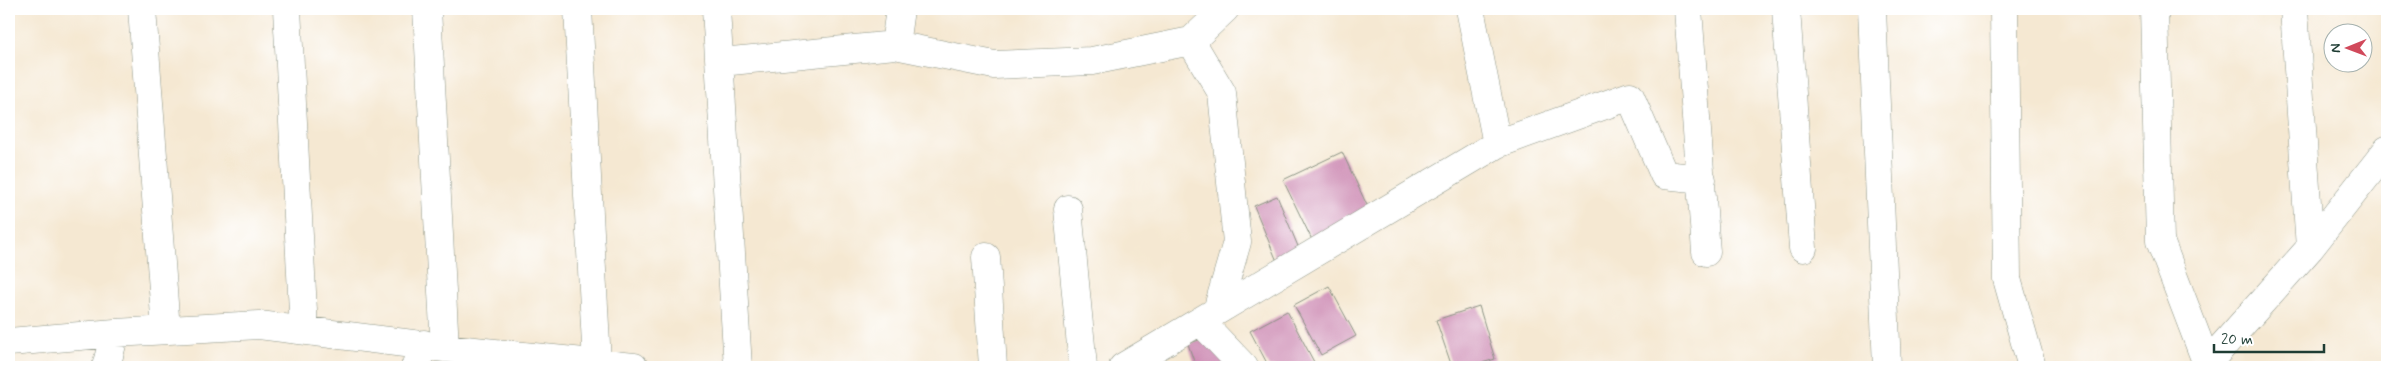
<svg xmlns="http://www.w3.org/2000/svg" width="2396" height="376" font-family="Mynerve,sans-serif">
	<style>
		.building { fill: #cf8fb6 }
		.lines { fill: none; stroke-linecap: round; stroke-linejoin: round }
		.minor-casing { stroke: #8a9283; stroke-width: 29 }
		.minor { stroke: #fff; stroke-width: 28 }
	</style>
	<rect width="100%" height="100%" fill="#fff"/>
	<filter id="ink" filterUnits="userSpaceOnUse"><feTurbulence type="fractalNoise" baseFrequency=".02" numOctaves="2"/><feDisplacementMap in="SourceGraphic" scale="10" xChannelSelector="R" yChannelSelector="G"/><feConvolveMatrix kernelMatrix="1 2 1 2 8 2 1 2 1" color-interpolation-filters="sRGB"/></filter>
	<filter id="wash" filterUnits="userSpaceOnUse"><feTurbulence type="fractalNoise" baseFrequency=".0096" numOctaves="4" result="noise"/><feDisplacementMap in="SourceGraphic" scale="20" xChannelSelector="R" yChannelSelector="G"/><feGaussianBlur stdDeviation="1.12" result="paint"/><feColorMatrix in="noise" values="0 0 0 0 0 0 0 0 0 0 0 0 0 0 0 0 0 1.4 0 .05"/><feComposite in="paint" operator="in"/></filter>
	<g filter="url(#wash)">
		<rect width="100%" height="100%" fill="#f5e8d2"/>
		<g id="blocks">
			<path class="building" d="M1342,152L1372,216L1314,244L1283,180Z
				M1277,196L1302,256L1279,266L1254,206Z
				M1329,286L1356,336L1321,355L1294,305Z
				M1479,306L1495,359L1469,367H1452L1436,320Z
				M1287,311L1314,362L1305,367H1269L1250,331Z
				M1215,334L1227,367H1196L1188,344Z
				M1178,361L1180,367H1162Z"/>
		</g>
	</g>
	<g filter="url(#ink)">
		<use href="#blocks" fill-opacity="0" stroke="#8a9283" stroke-width="1"/>
		<g class="lines">
			<g class="minor-casing">
				<path id="minor" d="M142,9L166,330
					M287,9L304,330
					M427,9L445,348
					M578,9L597,363
					M716,9L738,367
					M1470,9L1497,144L1630,96L1664,175L1702,179
					M1688,9L1706,252
					M1786,9L1803,248
					M1872,9L1887,367
					M2004,9L2007,279L2032,367
					M2154,9L2160,241L2207,364
					M2294,9L2310,248
					M1191,41L1222,93L1237,242L1217,311
					M895,45L900,9
					M721,62L895,45L994,65L1092,61L1191,41L1225,9
					M1068,209L1083,367
					M986,257L993,367
					M1200,321L1244,367
					M9,342L115,333L259,325L445,348L634,367
					M106,367L115,333
					M415,367L424,344
					M1123,367L1497,144
					M2204,367L2310,248L2387,150"/>
			</g>
			<use href="#minor" class="minor"/>
		</g>
	</g>
	<rect width="2396" height="376" fill="none" stroke="#fff" stroke-width="30"/>
	<g transform="translate(2348 48) rotate(269)"><circle r="24" fill="#ffffff" stroke="#a5b1ae"/>
	<path d="M0-4L9 19L0 12L-9 19Z" fill="#d1495b"/>
	<text y="-8" font-size="14" font-weight="bold" text-anchor="middle" fill="#1f3d34">N</text>
	</g>
	<path d="M2214 344v8h110v-8" fill="none" stroke="#1f3d34" stroke-width="2.5"/>
	<text x="2221" y="344" font-size="15" fill="#1f3d34" stroke="#ffffff" stroke-width="4" paint-order="stroke">20 m</text>
</svg>
